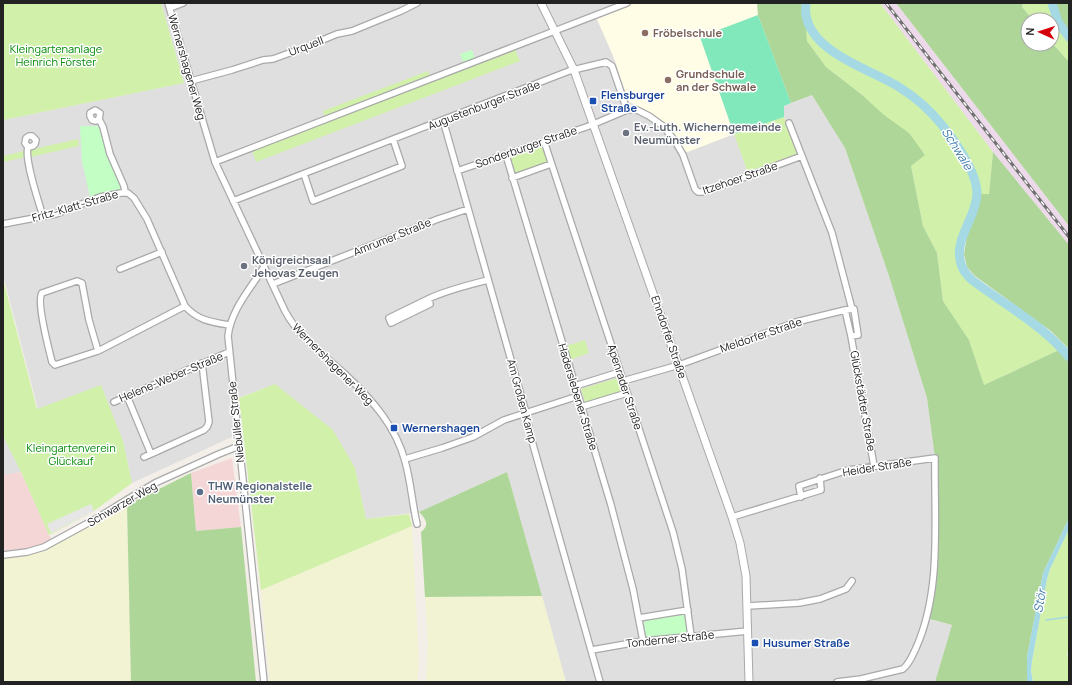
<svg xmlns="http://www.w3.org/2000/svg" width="1072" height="685" font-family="Manrope,sans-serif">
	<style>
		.residential { fill: #e0dfdf }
		.commercial { fill: #f4d6d7 }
		.industrial { fill: #ecd9ea }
		.education { fill: #fffde5 }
		.farmland { fill: #f2f3d2 }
		.grass { fill: #d1f1aa }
		.forest { fill: #aed699 }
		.park { fill: #c3ffc4 }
		.pitch { fill: #80e8ba }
		.parking { fill: #e6e6e6 }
		.water { fill: #a5d9e4 }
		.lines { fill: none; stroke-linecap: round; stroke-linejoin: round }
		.stream { stroke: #a5d9e4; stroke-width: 1.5 }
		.river { stroke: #a5d9e4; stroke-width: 9 }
		.minor-casing { stroke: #a9a9a9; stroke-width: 8 }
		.tertiary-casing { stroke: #a9a9a9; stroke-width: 9 }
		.minor { stroke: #fff; stroke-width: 5.5 }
		.tertiary { stroke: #fff; stroke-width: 7 }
		.rail-casing { stroke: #707070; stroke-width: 3 }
		.rail { stroke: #fff; stroke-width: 1.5; stroke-dasharray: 4.5; stroke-linecap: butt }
		.education-dot { fill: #8d6e63; stroke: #fff; stroke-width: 1.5 }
		.transit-dot { fill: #1a4fb4; stroke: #fff; stroke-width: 1.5 }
		.worship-dot { fill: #6b7280; stroke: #fff; stroke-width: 1.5 }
		.service-dot { fill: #5c6f8a; stroke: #fff; stroke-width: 1.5 }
		.labels { text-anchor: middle; stroke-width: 3; stroke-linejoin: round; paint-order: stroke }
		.education-label { font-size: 11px; font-weight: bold; fill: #785e54; stroke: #fff; text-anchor: start }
		.street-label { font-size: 11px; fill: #222; stroke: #fff }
		.park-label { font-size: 11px; fill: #028905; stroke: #fff }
		.transit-label { font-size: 11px; font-weight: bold; fill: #164399; stroke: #fff; text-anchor: start }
		.worship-label { font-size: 11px; font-weight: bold; fill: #5b616d; stroke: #fff; text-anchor: start }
		.service-label { font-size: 11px; font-weight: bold; fill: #4e5e75; stroke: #fff; text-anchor: start }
		.water-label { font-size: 12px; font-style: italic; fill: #3e7bac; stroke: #fff }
	</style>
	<rect width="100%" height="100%" fill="#f3efe8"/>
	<path class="residential" d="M161,3H613L616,11L597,19L614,58L629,102L643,108L658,118L676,136L685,152L734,134L748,173L797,152L784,117V106L812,95L845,148L889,276L927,398L935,458L934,557L927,619L952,625L935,682H566L507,472L419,512L366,519L355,468L275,384L230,401L234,436L132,483L123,441L38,409L3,275V120L184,83Z
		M3,436L21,472L3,475Z"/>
	<path class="commercial" d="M232,458L241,527L196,531L191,473Z
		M21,472L49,535L55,545L48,548L3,558V475Z"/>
	<path class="industrial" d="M880,3H896L1069,226V245L993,152Z"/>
	<path class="education" d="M636,3H757L758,15L700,37L734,134L685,153L676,136L658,118L643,108L629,102L614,58L597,19Z"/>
	<path class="farmland" d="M127,505L131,682H3V558L48,548L100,521Z
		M412,526L419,663L417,682H270L261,590Z
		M542,596L566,682H426L428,642L425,597Z"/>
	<path class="grass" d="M3,3H161L184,83L3,120Z
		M808,3H880L993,152L989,194H977L973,215L963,233L959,254L963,269L972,280L1046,334L1060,346L1059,350L984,385L969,340L943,301L937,253L923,226L911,166L925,154L861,94L826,67L807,41L804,16Z
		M1023,3H1051L1052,11L1058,26L1069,40V62L1052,43V20H1033L1022,7Z
		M515,49L520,61L256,162L252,150Z
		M428,71L430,77L325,117L323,111Z
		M784,117L797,153L795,156L748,173L734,134Z
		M78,139L79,146L30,157V150Z
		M539,145L544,147L548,159L547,163L515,174L509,158L510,157Z
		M24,151L26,157L3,162V156Z
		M3,279L37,409L101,385L123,441L132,483L94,511L49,535L21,472L3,436Z
		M585,340L589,353L570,360L566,346Z
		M617,378L621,391L585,402L581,389Z
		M275,384L333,430L355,468L366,519L409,514L412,526L261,590L239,398Z
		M1069,529V645L1067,657H1069V682H1033L1031,671L1032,661L1047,579L1050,569Z"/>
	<path class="forest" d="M757,3H804L807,41L826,67L861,94L884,115L909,133L925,155L911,166L923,226L937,253L943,301L969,340L984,385L1059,350L1069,361V518L1043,573L1027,657V682H935L952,625L926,618L934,557L935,458L927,398L889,276L845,148L812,95L791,103L758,15Z
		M896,3H1023L1022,7L1033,20H1028V44H1052V43L1069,62V226Z
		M1051,3H1069V40C1060,29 1053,18 1051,3Z
		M993,152L1069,245V349L1051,331L975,276L967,267L964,254L967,236L975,216L980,194H989Z
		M507,472L542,596L425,597L421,532C430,525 426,519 419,512Z
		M191,473L196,531L241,527L256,682H131L127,505Z"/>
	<path class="park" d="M472,50L475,59L464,64L460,54Z
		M80,126H97L102,130L123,190L90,197L82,161Z
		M683,614L686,616L688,631L685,634L649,638L646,635L644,623L646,620Z"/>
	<path class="pitch" d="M758,15L791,103L784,106V117L734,134L700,37Z"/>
	<path class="parking" d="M91,504L94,511L51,533L47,524Z"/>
	<path class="water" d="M1069,518V529L1050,569L1047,579L1032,661L1031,671L1033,682H1027V657L1043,573Z"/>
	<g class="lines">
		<path class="stream" d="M1046,620L1069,617"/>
		<path class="river" d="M806,3C806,7 805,11 806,15C812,53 870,69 899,87C915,97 930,110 942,125C955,141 977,172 977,194C976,220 950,242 963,269C965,273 969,277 972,280C1005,305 1043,325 1069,357
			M1052,3L1058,22L1069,37"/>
		<g class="minor-casing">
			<path id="minor" d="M168,3L215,162L285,311C299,338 326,356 348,377C373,401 396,427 405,461C411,482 412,503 417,524
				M170,8L183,3
				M191,81L232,70L263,60L273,59L306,47L320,41L337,34L352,31L401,11L417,3
				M99,119L96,121L92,120L90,116V113L95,110L100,113L99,119L103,127L110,154L124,186L125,192
				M443,120L526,413L530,434L600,682
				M789,123L832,233L852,309
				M544,141L673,532L682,569L691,636
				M28,147L25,143L26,138L29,136H32L36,140L35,144L33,146L28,147C24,160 39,202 43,217
				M506,155L611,505L633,589L643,641
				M215,162L627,3
				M457,171L589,126L627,110L635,109L649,116L663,126L675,141L683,155L695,189L698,192H704L802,156
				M304,174L313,201L402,166L393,139
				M512,178L551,164
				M233,201L569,71L606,62L612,66L627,110
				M3,224L56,214L100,197L121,193H128L134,198L147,219L185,306C197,320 211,322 229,325
				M120,269L162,252
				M273,284L438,219L468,209
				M428,299L430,304L391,323L389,318L428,299C447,290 468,285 488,280
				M851,336L874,466
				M98,351L89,320L82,283L77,281L42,293C36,301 49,350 52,362L55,365L58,364L98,351L104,348L185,306
				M623,381L679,365L796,322L845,310L854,309L858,335L851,336L845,310
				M575,386L620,372
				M127,396L151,454L204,430L207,427L209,422L202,363
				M114,402L229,352
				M581,407L627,393
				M144,457L151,454
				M405,459L442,448L473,437L504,420L578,396
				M801,497L799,486L848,470L935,458C934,521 942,590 916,648C912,656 910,663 903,669L861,679L837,682
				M732,517L821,490L820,478
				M3,555L27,552L44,547L99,517L128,499L155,483L219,454L239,446
				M748,606L799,603L820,599L846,589L852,581
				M639,618L688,610
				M592,650L643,641L748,631
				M264,682L228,336C231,310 250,289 264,267"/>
		</g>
		<g class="tertiary-casing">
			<path id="tertiary" d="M541,3L574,70L732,517L740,543L746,576L749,682"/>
		</g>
		<use href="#minor" class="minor"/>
		<use href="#tertiary" class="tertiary"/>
		<g class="rail-casing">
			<path id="rail" d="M886,3L1069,237"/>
		</g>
		<use href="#rail" class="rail"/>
	</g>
	<g class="education-dot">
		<circle cx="645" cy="33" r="4"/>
		<circle cx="668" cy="80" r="4"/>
	</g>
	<g class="transit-dot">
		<rect x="589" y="97" width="8" height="8" rx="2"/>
		<rect x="390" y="424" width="8" height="8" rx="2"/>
		<rect x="751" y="639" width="8" height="8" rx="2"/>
	</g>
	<g class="worship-dot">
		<circle cx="626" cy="133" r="4"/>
		<circle cx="244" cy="266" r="4"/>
	</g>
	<circle class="service-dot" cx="200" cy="492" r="4"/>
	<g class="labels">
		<g class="education-label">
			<text x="653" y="37">Fröbelschule</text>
			<text x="676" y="78">Grundschule<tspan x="676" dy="13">an der Schwale</tspan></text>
		</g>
		<g class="street-label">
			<text transform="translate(306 46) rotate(-21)" y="4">Urquell</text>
			<text transform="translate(187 67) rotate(74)" y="4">Wernershagener Weg</text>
			<text transform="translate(484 105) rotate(-21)" y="4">Augustenburger Straße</text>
			<text transform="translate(526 147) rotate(-19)" y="4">Sonderburger Straße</text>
			<text transform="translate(740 178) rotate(-19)" y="4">Itzehoer Straße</text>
			<text transform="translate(75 206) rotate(-16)" y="4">Fritz-Klatt-Straße</text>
			<text transform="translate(392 237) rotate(-22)" y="4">Amrumer Straße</text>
			<text transform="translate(761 335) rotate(-19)" y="4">Meldorfer Straße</text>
			<text transform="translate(669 337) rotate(71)" y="4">Ehndorfer Straße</text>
			<text transform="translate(333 364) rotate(45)" y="4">Wernershagener Weg</text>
			<text transform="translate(171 377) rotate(-23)" y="4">Helene-Weber-Straße</text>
			<text transform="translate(625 387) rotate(72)" y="4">Apenrader Straße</text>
			<text transform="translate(578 397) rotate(73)" y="4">Haderslebener Straße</text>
			<text transform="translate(522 401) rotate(75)" y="4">Am Großen Kamp</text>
			<text transform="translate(863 401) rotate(80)" y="4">Glückstädter Straße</text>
			<text transform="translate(236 422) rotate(-96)" y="4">Niebüller Straße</text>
			<text transform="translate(877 467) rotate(-9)" y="4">Heider Straße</text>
			<text transform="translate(122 504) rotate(-30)" y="4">Schwarzer Weg</text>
			<text transform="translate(670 639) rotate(-6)" y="4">Tonderner Straße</text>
		</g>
		<g class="park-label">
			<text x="56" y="53">Kleingartenanlage<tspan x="56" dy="13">Heinrich Förster</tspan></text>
			<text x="71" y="452">Kleingartenverein<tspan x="71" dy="13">Glückauf</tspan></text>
		</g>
		<g class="transit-label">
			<text x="601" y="99">Flensburger<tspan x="601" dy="13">Straße</tspan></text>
			<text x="402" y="432">Wernershagen</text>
			<text x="763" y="647">Husumer Straße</text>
		</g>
		<g class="worship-label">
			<text x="634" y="131">Ev.-Luth. Wicherngemeinde<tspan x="634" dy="13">Neumünster</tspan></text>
			<text x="252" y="264">Königreichsaal<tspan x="252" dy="13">Jehovas Zeugen</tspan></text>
		</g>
		<g class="service-label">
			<text x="208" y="490">THW Regionalstelle<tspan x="208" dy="13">Neumünster</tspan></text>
		</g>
		<g class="water-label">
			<text transform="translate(957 149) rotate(58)" y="4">Schwale</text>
			<text transform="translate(1040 601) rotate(-80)" y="4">Stör</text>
		</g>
	</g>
	<rect width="1072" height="685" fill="none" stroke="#222222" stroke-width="8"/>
	<g transform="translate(1040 32) rotate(273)"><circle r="19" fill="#ffffff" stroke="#a7a7a7"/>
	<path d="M0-3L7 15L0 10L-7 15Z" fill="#d4000c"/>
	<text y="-6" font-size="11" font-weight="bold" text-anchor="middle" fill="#222222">N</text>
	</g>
</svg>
